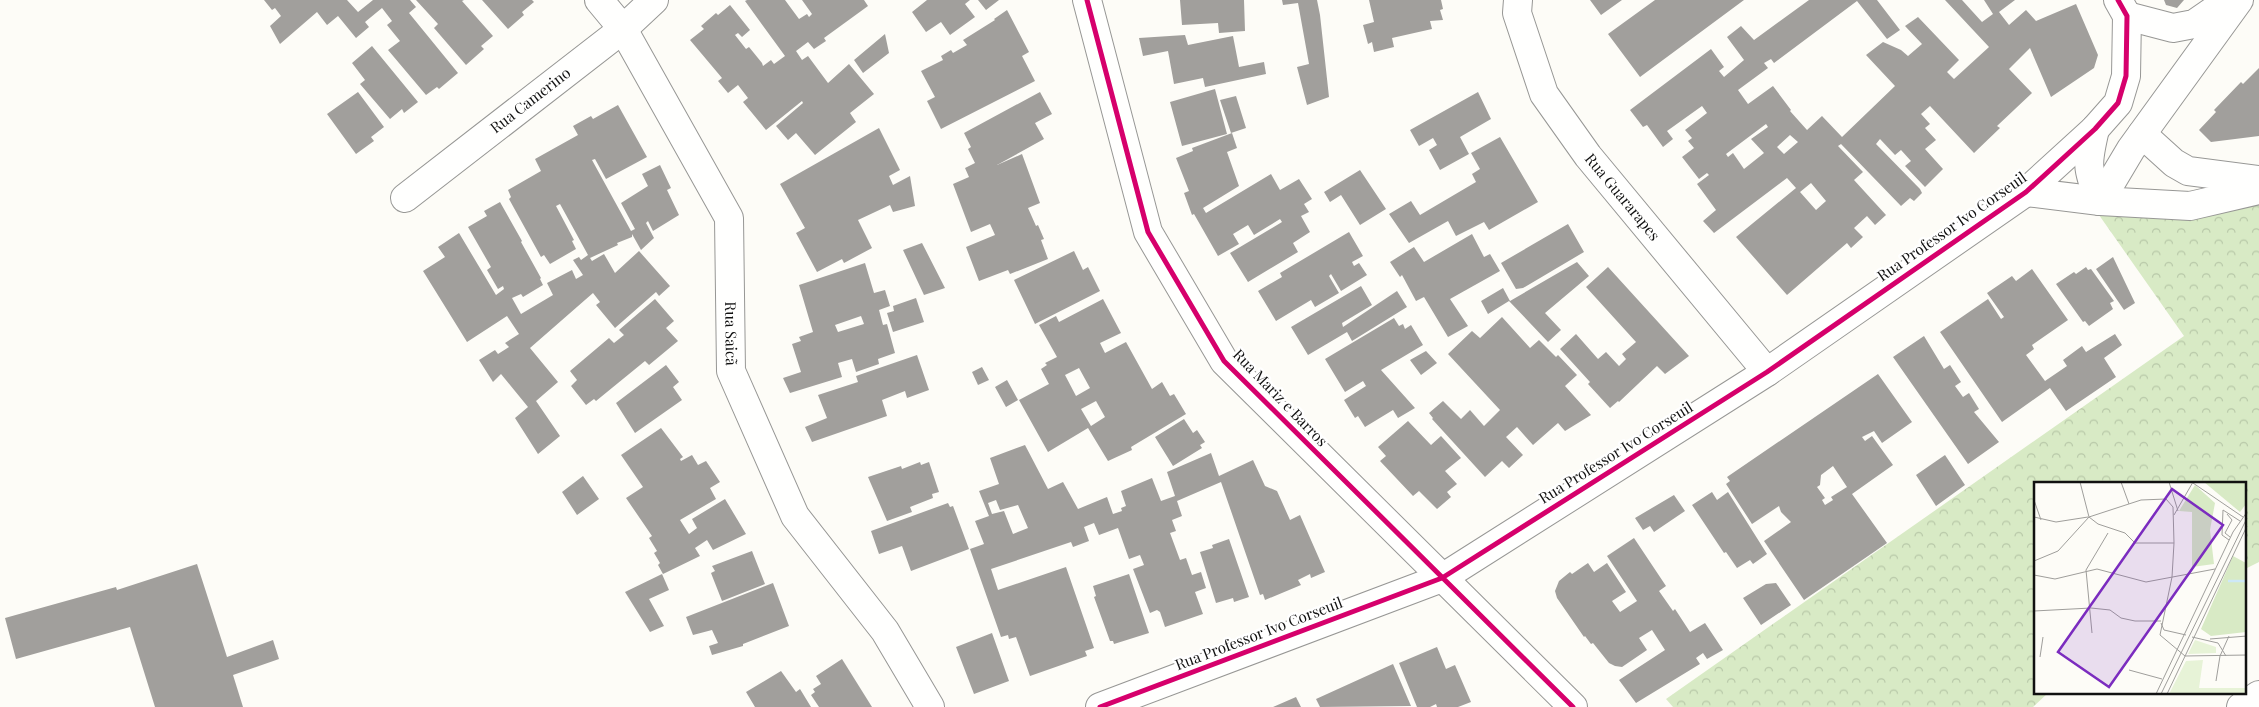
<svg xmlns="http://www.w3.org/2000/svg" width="2259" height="707" font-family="'Playfair Display',serif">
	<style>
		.forest { fill: url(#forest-crowns) }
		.building { fill: #a19f9c; fill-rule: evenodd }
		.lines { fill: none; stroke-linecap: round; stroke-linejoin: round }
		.minor-casing { stroke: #979795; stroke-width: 30 }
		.minor { stroke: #fffffe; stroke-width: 28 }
		.cycleway-casing { stroke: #fff; stroke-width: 8 }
		.cycleway { stroke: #d6006c; stroke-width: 5 }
		.labels { text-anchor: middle; stroke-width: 5; stroke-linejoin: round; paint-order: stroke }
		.street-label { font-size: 15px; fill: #111; stroke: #fff }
		.inset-river { fill: none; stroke: #cde8f7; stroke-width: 2.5 }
		.inset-road { fill: none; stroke: #9f9e9b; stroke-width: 1 }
		.view { fill: #7b2cbf; fill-opacity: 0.15; stroke: #7b2cbf; stroke-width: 2.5 }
		.inset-edge { fill: none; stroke: #111; stroke-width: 2.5 }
	</style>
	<defs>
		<pattern id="forest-crowns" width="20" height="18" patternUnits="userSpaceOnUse" patternTransform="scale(1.25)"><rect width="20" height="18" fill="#d8eac5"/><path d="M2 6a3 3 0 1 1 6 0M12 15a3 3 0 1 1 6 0" fill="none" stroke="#b8c8a8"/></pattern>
	</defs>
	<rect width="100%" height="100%" fill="#fdfcf7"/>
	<path class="forest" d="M2259,205V562L2245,569V483H2035V693H2048L2033,707H1673L1666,699L2184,336L2099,215Z"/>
	<path class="building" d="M264,0H347L358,12L373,0H410L416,7L409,13L458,73L439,89L437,87L426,95L388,50L400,41L387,25L392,21L382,8L365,22L369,27L356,38L338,16L327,25L317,12L280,44L270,26L281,16L275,8L272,10Z
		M416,0H464L462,1L493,36L481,46L484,49L466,65L434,28L438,24Z
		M482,0H532L534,2L522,12L524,15L508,29Z
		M747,0H785L799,19L807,14L809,17L812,14L802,0H864L868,6L824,38L826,41L814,49L808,42L796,51L802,60L808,56L828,83L849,64L874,94L850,113L856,122L815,155L796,133L788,140L776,126L803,103L802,101L766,130L743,102L748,98L738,85L728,93L718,81L722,78L690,40L704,29L701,26L716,13L718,15L730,5L750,30L742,37L738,33L735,35L746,49L749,47L762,63L763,66L771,60L774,64L785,56L745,1Z
		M927,0H970L965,4L975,17L950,35L941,22L926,32L912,12Z
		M978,0H999L986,10Z
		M1180,0H1244L1245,31L1219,33L1218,23L1182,25Z
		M1282,0H1317L1320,15L1329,97L1307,105L1297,67L1309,64L1298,3L1283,5Z
		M1369,0H1441L1443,9L1440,10L1443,20L1430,21L1432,29L1392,38L1394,47L1374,52L1372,42L1368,44L1363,25L1374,22Z
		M1590,0H1622L1601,15Z
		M1655,0H1744L1640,77L1608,34Z
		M1809,0H1877L1900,30L1887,39L1857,1L1774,63L1771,59L1764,63L1768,68L1738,90L1748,104L1773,86L1791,110L1790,111L1807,130L1822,116L1842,137L1895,86L1866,55L1883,42L1901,50L1908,56L1922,44L1905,26L1918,17L1959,60L1947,72L1954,79L1989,47L1945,0H1962L1982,22L1993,14L1984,0H2015L1999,12L2009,25L2026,10L2036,21L2076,4L2098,55L2094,68L2051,97L2030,48L2009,69L2032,93L1997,126L2000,128L1974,153L1930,106L1921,114L1930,124L1925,128L1936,140L1925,149L1943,169L1925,187L1905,166L1911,161L1901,150L1895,155L1880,139L1876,144L1920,189L1922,193L1914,201L1910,198L1901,206L1841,144L1838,146L1863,172L1854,180L1886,215L1875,225L1867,216L1854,228L1863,237L1851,248L1847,243L1787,295L1736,237L1796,188L1787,178L1714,233L1703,221L1716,210L1697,184L1709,175L1707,173L1699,179L1682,157L1694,148L1688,141L1692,138L1685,130L1707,113L1702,106L1667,131L1673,139L1663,147L1647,125L1643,127L1630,110L1711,49L1724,67L1719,71L1724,77L1744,60L1727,37L1741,26L1754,40ZM1766,124L1768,127L1751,139L1764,153L1744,169L1733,153L1728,157L1726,154ZM1790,135L1798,142L1784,154L1777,147ZM1811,183L1826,201L1816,210L1800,192Z
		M2164,0H2184L2177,8L2166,5Z
		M1007,10L1029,52L1022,56L1035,81L941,129L927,101L935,97L921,71L943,60L941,56L951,50L953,53L967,45L963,40L995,20L994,19Z
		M885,34L889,53L863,73L854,60Z
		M1185,35L1188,45L1233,36L1239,67L1264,62L1266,74L1205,87L1203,78L1174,84L1168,51L1143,56L1139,38Z
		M372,46L418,102L404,113L402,109L390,119L360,84L365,80L352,63Z
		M2259,68V136L2211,142L2199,130L2216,112L2214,110L2241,82L2243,84Z
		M1215,89L1227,134L1182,146L1170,102Z
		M358,92L384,127L371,137L374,141L356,154L327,114Z
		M1040,92L1052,114L1035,123L1044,139L997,165L1022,154L1040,203L1028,208L1036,226L1038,225L1044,239L1041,240L1048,259L1010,274L1008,270L979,281L966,247L995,235L990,224L971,232L953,184L969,177L965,168L975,163L968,149L971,147L964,133Z
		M1478,92L1491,119L1460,137L1469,154L1440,170L1429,150L1437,145L1433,138L1419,146L1410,130Z
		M1236,96L1246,128L1231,133L1220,100Z
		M618,105L647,157L606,179L595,159L592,160L631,231L635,229L621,203L648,186L642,174L660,165L671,188L667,190L679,215L653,231L648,221L646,223L654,238L641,250L632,234V237L617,243L618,245L590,258L592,261L604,254L615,273L639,251L670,286L659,296L656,292L615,328L596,305L600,302L593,293L530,348L558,382L536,401L560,436L538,454L515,418L528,407L501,374L493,382L479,360L495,350L498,354L509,347L505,343L519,334L507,316L467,342L423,271L445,257L438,247L459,233L496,295L504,289L503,286L498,289L487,270L491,267L468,227L487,216L484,211L500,202L522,241L521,242L541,278L540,279L543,285L523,297L521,294L512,298L521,314L553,295L547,283L572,270L576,279L583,275L573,260L579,257L581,260L588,255L560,204L556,206L574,240L572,241L576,249L550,264L544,255L541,257L509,199L511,197L508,190L541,171L535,159L578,135L573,126L591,116L593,119Z
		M879,128L900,170L889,176L893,185L910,176L915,206L893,212L890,205L858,220L872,248L844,263L842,259L817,272L796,233L805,228L780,184Z
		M1232,133L1237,148L1227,152L1239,186L1203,208L1206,213L1271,174L1280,190L1299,179L1312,199L1304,204L1309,212L1301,216L1310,232L1293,243L1298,252L1248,282L1230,253L1282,222L1280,219L1254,235L1248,225L1233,234L1239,244L1218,256L1194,214L1192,215L1184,193L1189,191L1176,158L1193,151L1192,148Z
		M1500,137L1538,202L1489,230L1484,222L1456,236L1448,221L1409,243L1389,214L1411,201L1420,215L1476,182L1472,174L1480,169L1471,153Z
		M1360,170L1386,209L1360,225L1341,195L1330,202L1324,192Z
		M1568,224L1584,252L1523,288L1516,289L1501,263Z
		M1349,232L1363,256L1352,262L1354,266L1359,263L1367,275L1341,291L1331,274L1329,276L1339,293L1315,307L1311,300L1276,321L1258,291L1282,277L1280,273Z
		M1472,234L1484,257L1490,254L1500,271L1450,299L1468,326L1448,337L1424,297L1416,301L1402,275L1400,277L1390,262L1414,247L1424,262Z
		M922,243L945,288L924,295L903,250Z
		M1074,251L1083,270L1088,267L1100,291L1035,324L1014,280Z
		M2113,257L2135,303L2124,310L2096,269Z
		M1577,262L1589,276L1545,313L1561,330L1548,342L1509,301L1488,314L1481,301L1503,288L1510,301Z
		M865,263L874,293L885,290L890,306L879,310L883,325L887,324L895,353L878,359L879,364L856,372L852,359L838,363L842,377L790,393L783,378L801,372L792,344L801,341L799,337L813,332L799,285ZM861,316L864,324L838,332L835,325Z
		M1608,267L1689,356L1665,374L1657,366L1619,402L1618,401L1610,408L1588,384L1590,382L1560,349L1576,334L1598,359L1606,352L1619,366L1626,359L1622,354L1636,342L1586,287Z
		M2086,267L2088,270L2091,269L2114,301L2110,303L2113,309L2089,326L2085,321L2083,322L2056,284L2074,272L2076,274Z
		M2032,269L2068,320L2032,345L2034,349L2026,355L2045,381L2067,366L2063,360L2082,346L2086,352L2115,334L2122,345L2104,358L2116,377L2066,411L2050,388L2002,422L1940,332L1988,299L2001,319L2004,317L1987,293L2012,276L2016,281Z
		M1361,286L1372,305L1342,323L1343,327L1397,291L1407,307L1352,341L1347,332L1308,355L1291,327Z
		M916,298L924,322L893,332L887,313L894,311L893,306Z
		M655,299L674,321L666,328L678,341L649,365L645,361L596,401L594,399L586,405L571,386L577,380L570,371L609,338L614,343L624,335L619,330Z
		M1103,299L1121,333L1100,343L1105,353L1126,342L1152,389L1162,382L1170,396L1174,394L1186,414L1131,447L1132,450L1108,461L1088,428L1048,452L1019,400L1049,384L1041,369L1047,365L1045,363L1057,357L1039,325L1056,316L1059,322ZM1079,368L1090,388L1076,396L1065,375ZM1096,401L1105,417L1091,426L1081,409Z
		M1502,317L1530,348L1539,340L1556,357L1558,355L1577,375L1565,386L1591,415L1565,431L1558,423L1533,445L1517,427L1506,437L1523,455L1509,468L1502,461L1485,477L1432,419L1433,418L1429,413L1443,401L1461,419L1470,410L1484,426L1500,410L1448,354L1472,331L1480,338Z
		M1394,318L1399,326L1403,324L1405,329L1411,325L1423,345L1381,370L1415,408L1398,418L1393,410L1365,427L1358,416L1355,418L1344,400L1366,386L1363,381L1345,392L1325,359Z
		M1924,336L1944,369L1950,365L1961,382L1955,386L1963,397L1969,393L1979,409L1974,412L1999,442L1968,464L1893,357Z
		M1426,351L1437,363L1421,375L1410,360Z
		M917,355L929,390L907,398L905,391L882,400L887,416L812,442L805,427L827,418L818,395L858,382L856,376Z
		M666,365L679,382L673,387L682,400L635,433L616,403Z
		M982,367L989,380L978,385L972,372Z
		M1878,374L1912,422L1882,443L1874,431L1862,437L1865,441L1872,436L1893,465L1852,494L1887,543L1804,600L1764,541L1791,522L1781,512L1779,506L1752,524L1726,484L1730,481L1727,477ZM1833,466L1847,487L1831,497L1833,500L1825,505L1822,500L1825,498L1817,487L1820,485L1821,475Z
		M1007,380L1018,400L1006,407L995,387Z
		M1184,419L1193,433L1197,430L1205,442L1200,445L1202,448L1173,466L1155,437Z
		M1408,421L1431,445L1441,436L1461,458L1445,471L1457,484L1447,492L1451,497L1437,509L1419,491L1413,496L1380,461L1386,456L1378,447Z
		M661,428L683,457L680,459L681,461L692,455L698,465L706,461L720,482L710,488L716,499L680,520L689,534L697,528L692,519L725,499L746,534L713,550L707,540L695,548L700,556L663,574L658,565L660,563L654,553L657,551L649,538L652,536L626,498L643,487L621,455Z
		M1025,445L1048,489L1063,482L1078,509L1107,497L1113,514L1122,511L1121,508L1126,506L1121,491L1152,478L1161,501L1175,496L1167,472L1211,453L1219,476L1253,460L1265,486L1277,491L1290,520L1300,515L1325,572L1311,578L1310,574L1298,580L1301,585L1265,600L1263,594L1260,595L1221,482L1177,501L1182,516L1172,520L1176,531L1170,533L1180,560L1186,558L1192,575L1201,572L1206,588L1195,592L1203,614L1165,627L1160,612L1157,610L1150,613L1133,569L1144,565L1140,555L1129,559L1118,528L1099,535L1094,523L1084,527L1089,541L1073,547L1071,542L991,569L998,590L1066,567L1094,648L1085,651L1087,656L1030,676L1016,637L1009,639L1008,635L1001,637L970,549L984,544L975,521L989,516L979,491L999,484L990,458ZM996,500L1000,510L1018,505L1028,528L1013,534L1004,511L992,514L988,503Z
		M1945,455L1965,485L1936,506L1916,475Z
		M920,462L921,465L929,462L939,492L932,494L933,498L910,507L912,512L887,521L868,477L901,466L902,469Z
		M583,476L599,499L577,515L562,492Z
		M1712,492L1717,500L1728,492L1767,554L1753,564L1750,560L1737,568L1726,552L1724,553L1692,505Z
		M1674,495L1685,511L1654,532L1650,526L1643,530L1635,518Z
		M948,503L950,507L953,506L969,549L911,571L902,546L879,554L871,531Z
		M1634,538L1666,586L1659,591L1673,611L1675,609L1690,632L1705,623L1723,650L1707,659L1703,653L1696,658L1700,664L1636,703L1619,680L1665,650L1652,630L1639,638L1647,650L1622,667L1615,666L1609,663L1593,643L1591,644L1585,636L1584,637L1557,598L1555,591L1559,581L1570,572L1572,574L1588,563L1594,572L1607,563L1626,592L1612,601L1620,612L1634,603L1637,601L1607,556Z
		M1229,539L1249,597L1234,602L1233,598L1216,603L1200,552L1213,548L1212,545Z
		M752,551L765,584L722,601L711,573L715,571L712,566Z
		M197,564L227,657L273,640L279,659L233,675L243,707H155L130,627L16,659L5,618L116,587L117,590Z
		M662,574L669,590L649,599L664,626L650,632L625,592Z
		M1129,574L1149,633L1114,644L1113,641H1110L1094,597L1096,596L1093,586Z
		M773,583L789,626L743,644V646L712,655L709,646L718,643L712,630L693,635L686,617Z
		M1776,583L1791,605L1761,625L1743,598L1766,584Z
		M992,633L1009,681L974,694L956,647Z
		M1437,647L1446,669L1455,665L1471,702L1458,707H1437L1436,704L1430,707H1417L1399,663Z
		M842,659L872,707H819L811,695L815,692L813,689L821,684L816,676Z
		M1393,664L1411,706L1320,707L1316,699Z
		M781,671L796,692L800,689L811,707H755L746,692Z
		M1296,697L1301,707H1273Z"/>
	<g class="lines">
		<g class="minor-casing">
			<g id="minor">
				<path id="s1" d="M599,0L623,29L729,218L731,371L795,516L885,631L930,707"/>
				<path d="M1087,0L1148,232L1224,361L1573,707"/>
				<path id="s2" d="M1518,0L1517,13L1544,94L1588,156L1767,372"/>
				<path d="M2127,16L2173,28L2194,24L2229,0"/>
				<path d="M2095,129C2087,163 2086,168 2100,201"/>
				<path d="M2142,134L2174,163L2188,171L2259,180"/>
				<path d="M2026,192L2100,201L2190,206L2259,190"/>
				<path id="s3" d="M405,198L623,29L654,0"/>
				<path d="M2100,201L2131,149L2239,0"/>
				<path d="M1100,707L1442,578L1767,372L2026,192L2095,129L2118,103L2126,76L2127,16L2118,0"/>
				<path d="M2241,707L2259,695"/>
			</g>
		</g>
		<use href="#minor" class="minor"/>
		<g class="cycleway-casing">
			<path id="cycleway" d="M1087,0L1148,232L1224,361L1573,707
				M1100,707L1442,578L1767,372L2026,192L2095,129L2118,103L2126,76L2127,16L2118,0"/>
		</g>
		<use href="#cycleway" class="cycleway"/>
	</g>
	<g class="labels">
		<g class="street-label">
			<text dy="5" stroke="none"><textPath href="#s3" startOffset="159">Rua Camerino</textPath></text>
			<text dy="5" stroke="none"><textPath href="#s2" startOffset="228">Rua Guararapes</textPath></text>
			<text transform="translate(1952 227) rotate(-35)" y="5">Rua Professor Ivo Corseuil</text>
			<text dy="5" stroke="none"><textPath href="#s1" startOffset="370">Rua Saicã</textPath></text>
			<text transform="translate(1280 398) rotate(46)" y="5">Rua Mariz e Barros</text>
			<text transform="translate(1616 453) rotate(-32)" y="5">Rua Professor Ivo Corseuil</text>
			<text transform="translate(1259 634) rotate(-21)" y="5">Rua Professor Ivo Corseuil</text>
		</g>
	</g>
	<g transform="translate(2034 482)">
		<rect width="212" height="212" fill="#fdfcf7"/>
		<path d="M161,158L182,165V171L154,172ZM169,178L165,206H212V212H135L152,179Z" fill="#e7f3d7"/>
		<path d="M170,0H212V22L206,30ZM161,3L181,21L176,48L180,82L158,85V30L145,29ZM199,74L212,81V150L177,154L167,147Z" fill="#d8eac5"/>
		<path class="inset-river" d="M194,99H213"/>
		<path class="inset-road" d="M46,0L55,35M87,0L95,22M135,0L144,29M159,1L209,35M0,18L7,38M193,32L198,38L191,51L196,55M140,33L159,0M0,35L22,40L54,35M55,35L64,42L91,51L101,61H140M195,58L188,53L189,28L206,39M0,79L24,69L55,35L107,18L132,17L139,25L140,61L138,95L126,153L151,174L213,173M0,93L21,97L63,87L112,100L181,87M0,129L57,126L76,128L87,136L101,139H127M127,141L130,148L152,153M58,151L52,88L74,51M158,155L184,161L192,174M176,157L213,154M6,175L9,155M95,188L128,197M182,199L186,174L195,154M122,212L199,50L213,30M127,212L213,36M133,212L213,44"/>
		<path class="view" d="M138,7L189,43L75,205L24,170Z"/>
		<rect width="212" height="212" class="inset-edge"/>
	</g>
</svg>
